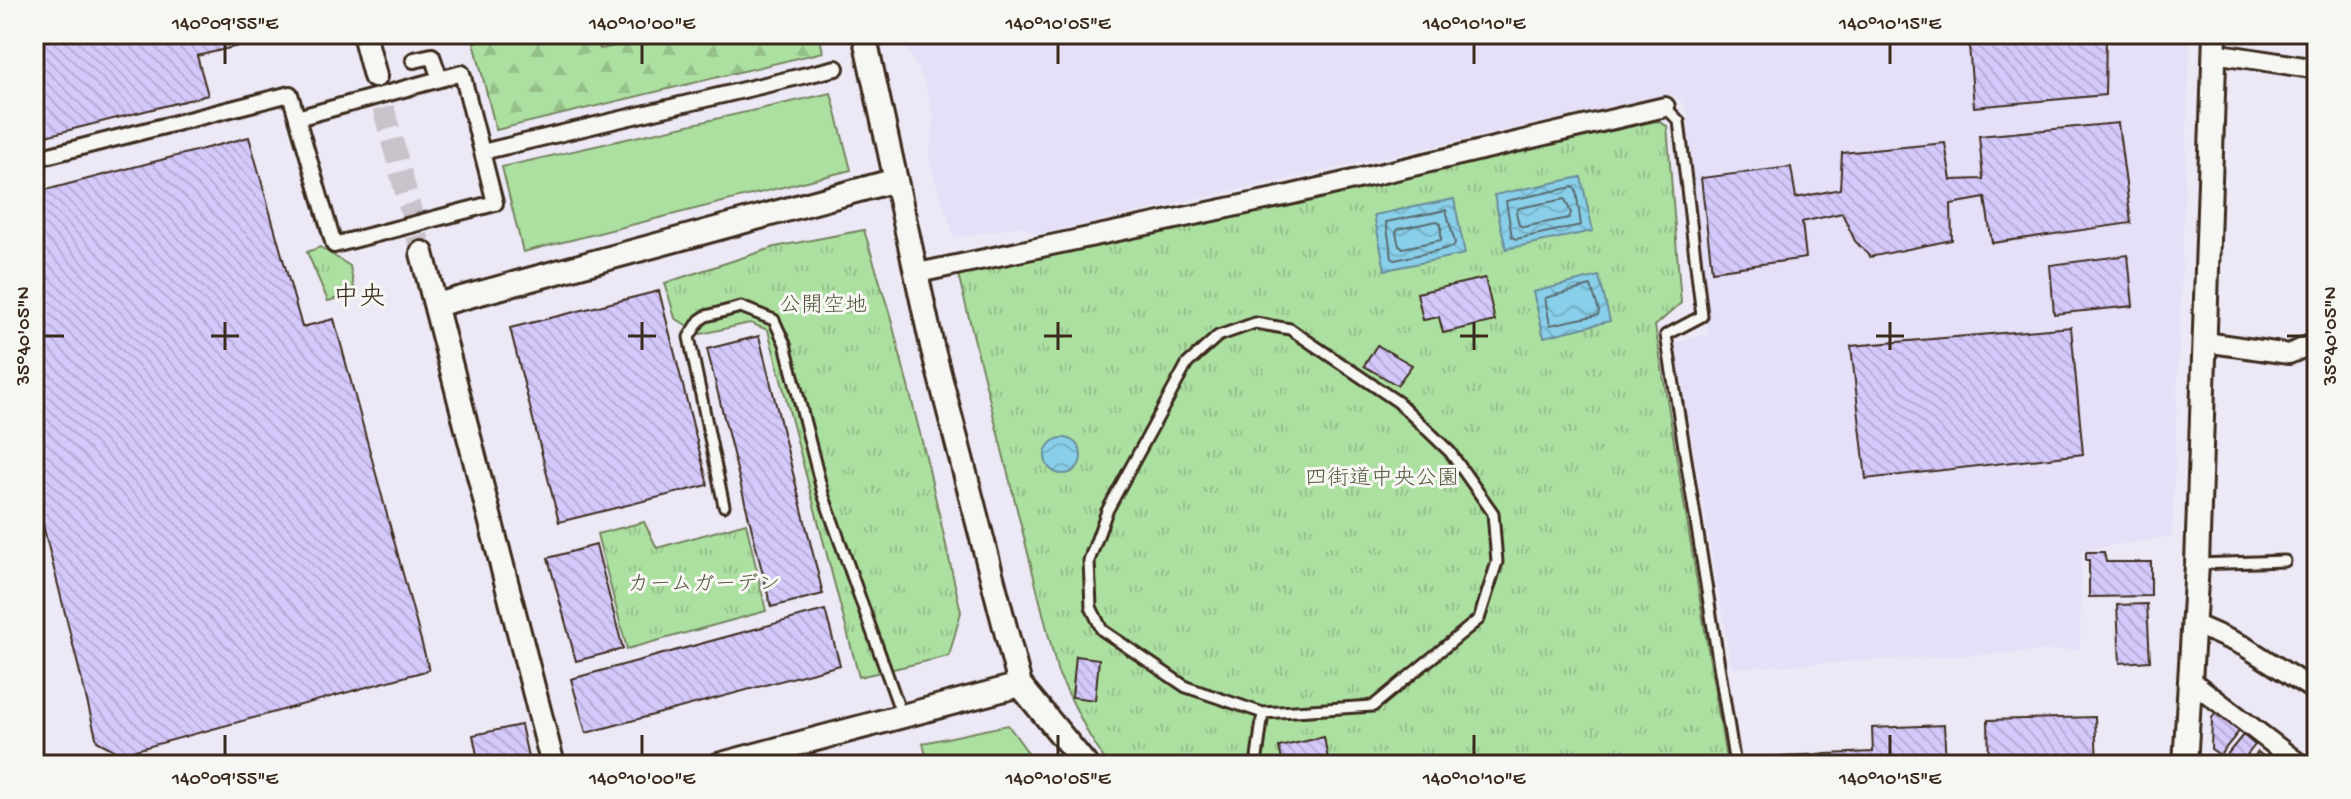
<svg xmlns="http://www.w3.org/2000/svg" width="2351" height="799" font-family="'Gochi Hand','Klee One',sans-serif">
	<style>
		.built { fill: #e5dff7 }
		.grass { fill: #ace0a1; stroke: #748560; stroke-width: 2 }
		.forest { fill: url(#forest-firs); stroke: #748560; stroke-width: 2 }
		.park { fill: url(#park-tufts); stroke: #748560; stroke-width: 2 }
		.water { fill: url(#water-waves); stroke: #6a8d98; stroke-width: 2 }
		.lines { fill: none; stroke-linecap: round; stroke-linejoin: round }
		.shore { stroke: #5a6c70; stroke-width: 2 }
		.building { fill: url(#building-back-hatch); stroke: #3b2a1e; stroke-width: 2 }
		.tertiary-tunnel { stroke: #c9c2ca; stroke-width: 22; stroke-dasharray: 22 11; stroke-linecap: butt }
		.service-casing { stroke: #3b2a1e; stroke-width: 15 }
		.pedestrian-casing { stroke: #3b2a1e; stroke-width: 20 }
		.minor-casing { stroke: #3b2a1e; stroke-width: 24 }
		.tertiary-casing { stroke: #3b2a1e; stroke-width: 28 }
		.service { stroke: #f6f6f2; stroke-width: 9 }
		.pedestrian { stroke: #f6f6f2; stroke-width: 14 }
		.minor { stroke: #f6f6f2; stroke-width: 18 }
		.tertiary { stroke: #f6f6f2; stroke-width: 22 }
		.ticks { fill: none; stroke: #3b2a1e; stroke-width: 3 }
		.labels { text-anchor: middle; stroke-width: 6; stroke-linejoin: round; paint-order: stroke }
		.park-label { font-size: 22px; fill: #57583f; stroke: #f6f6f2 }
		.quarter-label { font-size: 26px; fill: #3b2a1e; stroke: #f6f6f2 }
		.neatline { fill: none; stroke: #3b2a1e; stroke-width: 3 }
		.ticks-label { font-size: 20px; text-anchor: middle; fill: #3b2a1e }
	</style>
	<defs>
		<pattern id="forest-firs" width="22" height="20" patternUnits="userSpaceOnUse" patternTransform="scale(2)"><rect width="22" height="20" fill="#ace0a1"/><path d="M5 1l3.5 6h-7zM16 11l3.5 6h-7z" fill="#95c08a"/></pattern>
		<pattern id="park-tufts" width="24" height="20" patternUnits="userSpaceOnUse" patternTransform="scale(2)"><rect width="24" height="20" fill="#ace0a1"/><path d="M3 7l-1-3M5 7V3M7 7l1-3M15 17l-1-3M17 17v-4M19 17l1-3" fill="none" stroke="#95c08a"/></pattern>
		<pattern id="water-waves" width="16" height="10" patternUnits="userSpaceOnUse" patternTransform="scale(2)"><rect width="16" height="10" fill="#89cfea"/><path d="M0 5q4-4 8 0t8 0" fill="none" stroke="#77b2c8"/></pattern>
		<pattern id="building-back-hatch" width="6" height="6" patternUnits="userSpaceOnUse" patternTransform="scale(2)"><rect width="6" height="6" fill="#d5c9fc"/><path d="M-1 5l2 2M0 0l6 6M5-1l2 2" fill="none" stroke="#b8add8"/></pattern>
	</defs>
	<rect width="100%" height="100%" fill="#ece8f5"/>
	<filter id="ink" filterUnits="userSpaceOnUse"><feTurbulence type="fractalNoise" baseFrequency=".0125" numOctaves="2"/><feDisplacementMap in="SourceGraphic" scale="16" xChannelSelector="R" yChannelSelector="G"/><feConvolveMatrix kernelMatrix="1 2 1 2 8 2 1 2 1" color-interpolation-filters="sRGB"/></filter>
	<g filter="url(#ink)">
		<path class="built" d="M899,34H2190L2172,536L2081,550L2080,649L1732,668L1675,343L1708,334L1687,108L1676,96L1623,104L1038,234L1020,226L955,238L929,161L934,118L924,80Z"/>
		<path class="grass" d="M831,93L851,170L523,252L502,167Z
			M1008,725L1037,765H928L923,743Z"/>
		<path class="forest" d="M515,34H594L600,49L673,34H819L823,52L496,130L474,42Z"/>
		<path class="park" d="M1657,121L1667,126L1681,303L1655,326L1727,765H1108L1089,735L1058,673L958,274Z
			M864,230L890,315L928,465L961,612L949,656L859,677L768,330L750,323L701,334L675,318L665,283L775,247Z
			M320,247L350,266L355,293L328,301L307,252Z
			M644,522L657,548L746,523L766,611L627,649L597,534Z"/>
		<path class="water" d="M1581,177L1593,231L1506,249L1494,195Z
			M1454,199L1465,254L1385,270L1374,215Z
			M1599,276L1610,321L1544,337L1533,292Z
			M1045 456a18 18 0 1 1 36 0a18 18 0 1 1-36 0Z"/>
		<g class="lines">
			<path class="shore" d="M1573,187L1576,190L1581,225L1516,239L1512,237L1506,201Z
				M1565,199L1571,213L1569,218L1523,227L1519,225L1516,212L1519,208Z
				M1446,210L1455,243L1453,247L1395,260L1392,258L1386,222Z
				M1437,221L1441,224V240L1403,248L1399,246L1396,233L1398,229Z
				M1591,286L1599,311L1598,315L1550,325L1545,298Z"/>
		</g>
		<path class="building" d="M34,34H235L238,46L197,56L208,95L34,139Z
			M2087,34H2106L2105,95L1974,107L1969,45Z
			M2118,123L2131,223L1992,243L1985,198L1951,204L1952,240L1870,257L1855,241L1842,213L1802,222L1806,258L1712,271L1701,178L1791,167L1796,198L1840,189L1842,153L1945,143L1951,180L1983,179L1979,136Z
			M249,137L302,327L334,319L429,670L121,754L97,741L34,489V193Z
			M2128,255L2133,306L2054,314L2050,265Z
			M1485,278L1495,321L1443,333L1439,317L1423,320L1417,293Z
			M659,291L708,485L559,522L510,328Z
			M2071,327L2083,454L1866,479L1851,346Z
			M759,336L823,594L771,607L707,349Z
			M1377,345L1412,365L1397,385L1364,366Z
			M596,545L623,649L576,661L548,558Z
			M2086,552H2104L2106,562H2151V596L2089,597V560H2086Z
			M2147,604L2150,661L2120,663L2117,605Z
			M825,610L840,665L586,733L571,679Z
			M1076,656L1099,659L1095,700L1072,697Z
			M2217,711L2241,729L2220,755L2211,749L2212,718Z
			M2095,717L2097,765H1989L1988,720Z
			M521,725L528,757L520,765H479L473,735Z
			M1944,725L1946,765H1760L1759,757L1873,752L1872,728Z
			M2243,735L2255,745L2239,765H2224L2228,760L2225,757Z
			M1324,737L1329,765H1283L1279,747Z
			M2258,752L2271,763L2270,765H2248Z"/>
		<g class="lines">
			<path class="tertiary-tunnel" d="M375,76L422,253"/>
			<g class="service-casing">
				<path id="service" d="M1665,107L1679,121L1702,316L1666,335L1735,765
					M1255,323L1290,329L1398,402L1450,452L1493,513L1497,562L1479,619L1373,706L1263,713L1186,687L1102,630L1091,607L1089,561L1107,511L1187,364L1218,336Z
					M724,506L689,337L700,320L706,316L741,307L774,320L785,344L823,494L902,716
					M2197,564L2285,561
					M1256,765L1263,713"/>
			</g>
			<g class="pedestrian-casing">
				<path id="pedestrian" d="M414,60L432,56L440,79
					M482,152L836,68
					M34,159L290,94L334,245L495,203L462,73L297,118"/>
			</g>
			<g class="minor-casing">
				<path id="minor" d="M2214,53L2317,69
					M918,273L1289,195L1665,107
					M2205,342L2289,354L2317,342
					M2194,624L2244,646L2309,687L2317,679
					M2190,680L2301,765"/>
			</g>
			<g class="tertiary-casing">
				<path id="tertiary" d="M364,34L375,76
					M864,34L932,346L1020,685L1086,765
					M422,253L553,765
					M436,305L896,180
					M718,765L1020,685
					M2185,765L2197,564L2215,34"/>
			</g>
			<use href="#service" class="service"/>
			<use href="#pedestrian" class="pedestrian"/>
			<use href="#minor" class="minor"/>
			<use href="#tertiary" class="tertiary"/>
		</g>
	</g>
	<path class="ticks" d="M225,44V64M642,44V64M1058,44V64M1474,44V64M1890,44V64M225,322V350M642,322V350M1058,322V350M1474,322V350M1890,322V350M44,336H64M211,336H239M628,336H656M1044,336H1072M1460,336H1488M1876,336H1904M2287,336H2307M225,735V755M642,735V755M1058,735V755M1474,735V755M1890,735V755"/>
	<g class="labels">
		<g class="park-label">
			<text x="823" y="311">公開空地</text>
			<text x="1382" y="484">四街道中央公園</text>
			<text x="704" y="590">カームガーデン</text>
		</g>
		<g class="quarter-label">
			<text x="359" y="304">中央</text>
		</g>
	</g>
	<rect width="2351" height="799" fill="none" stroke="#f6f6f2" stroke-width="88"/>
	<rect x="44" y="44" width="2263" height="711" class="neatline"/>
	<g class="ticks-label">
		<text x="225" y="29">140°09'55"E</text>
		<text x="642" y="29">140°10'00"E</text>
		<text x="1058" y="29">140°10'05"E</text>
		<text x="1474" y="29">140°10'10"E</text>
		<text x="1890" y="29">140°10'15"E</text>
		<text transform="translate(22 336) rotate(-90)" y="7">35°40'05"N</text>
		<text transform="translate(2329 336) rotate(-90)" y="7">35°40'05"N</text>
		<text x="225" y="784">140°09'55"E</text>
		<text x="642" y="784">140°10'00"E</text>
		<text x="1058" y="784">140°10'05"E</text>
		<text x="1474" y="784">140°10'10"E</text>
		<text x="1890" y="784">140°10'15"E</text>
	</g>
</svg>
